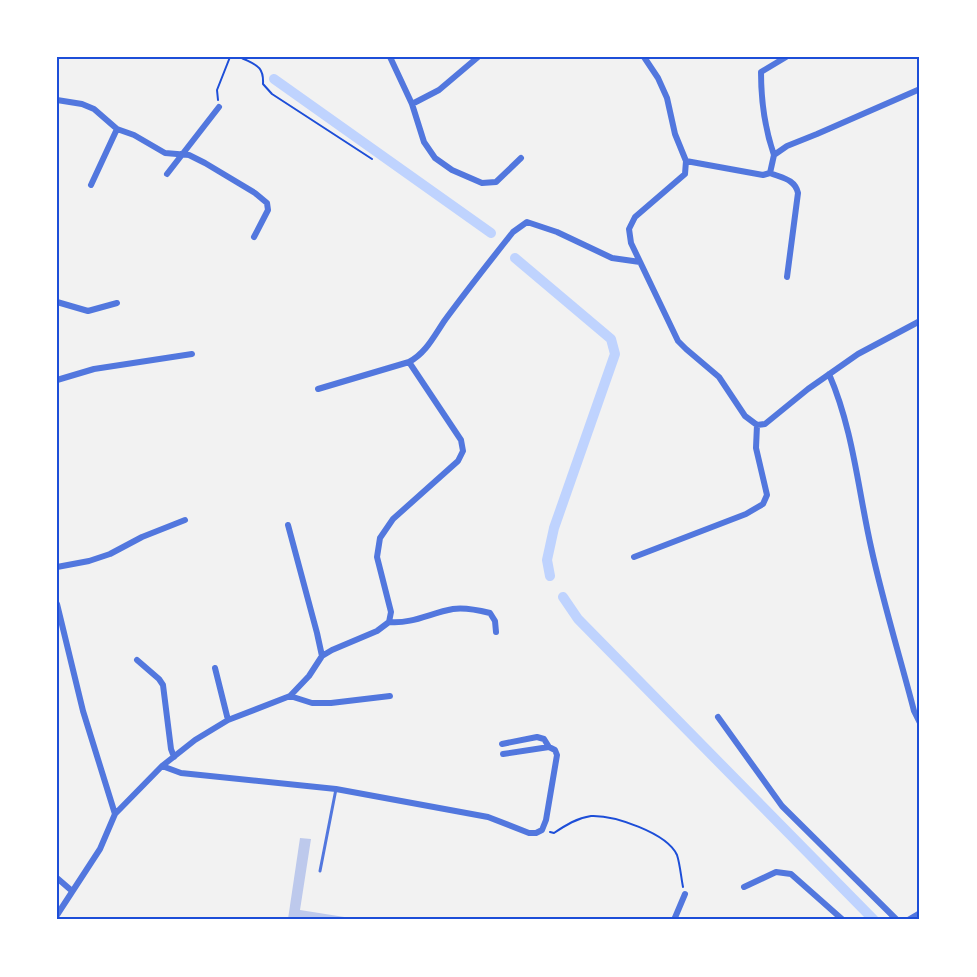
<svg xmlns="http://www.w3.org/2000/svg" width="977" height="977" font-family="'Asap Condensed',sans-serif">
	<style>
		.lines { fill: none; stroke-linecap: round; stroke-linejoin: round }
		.canal { stroke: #bfd3fe; stroke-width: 10 }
		.building { fill: #bdc9ec }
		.path { stroke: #1d4ed8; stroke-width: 2 }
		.service { stroke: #5277de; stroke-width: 3 }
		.minor { stroke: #5277de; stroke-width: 6 }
		.neatline { fill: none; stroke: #1d4ed8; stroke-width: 2 }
	</style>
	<rect width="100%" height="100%" fill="#f2f2f2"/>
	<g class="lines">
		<path class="canal" d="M274,79L491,233
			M515,258L611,339L615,354L554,528L547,560L550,576
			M563,597L578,619L874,920"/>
	</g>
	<path class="building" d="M300,838L311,839L300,910L357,919V920H297L288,919Z"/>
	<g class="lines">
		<path class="path" d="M240,57C255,65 264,65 263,84L272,94L372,159
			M218,100L217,90L230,57
			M550,832L554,833C566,825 577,818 591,816C614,815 667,833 677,855C680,864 681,877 683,887"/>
		<path class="service" d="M320,871L336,789"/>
		<path class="minor" d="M390,57L412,104L424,142L435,158L452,170L482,183L496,182L521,158
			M644,57L658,78L667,98L675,134L686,161L685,174L635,217L629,229L631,243L678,341L686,349L719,377L745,416L757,425L765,424L808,389L858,354L920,321
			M57,100L82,104L94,109L117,129L134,135L165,153L189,155L205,163L255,193L267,203L268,210L254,237
			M412,104L439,90L478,57
			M774,155C765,129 761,100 761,72L786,57
			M686,161L763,175L770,173L774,155L787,146L817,134L920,89
			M770,173C782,178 795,179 798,193L787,277
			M167,174L219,107
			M91,185L117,129
			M57,302L88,311L117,303
			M829,374C853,429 858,489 871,547C883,602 900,657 914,711L920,723
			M57,380L94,369L192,354
			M318,389L409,362C426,353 434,336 445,320C467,290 490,261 513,232L527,222L557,232L612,258L640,262
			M288,525L317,633L322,656
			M634,557L746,514L763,504L767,495L756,448L757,425
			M57,567L89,561L110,554L142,537L185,520
			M57,604L83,711L115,814L100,849L57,915
			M389,622C413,624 430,613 453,609C465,607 478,610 490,613L495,621L496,632
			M137,660L159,679L163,685L171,749L174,757
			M215,668L228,720
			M290,696L312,703H331L390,696
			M718,717L782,806L897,920
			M502,744L537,737L544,739L549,747
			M162,766L181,773L336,789L488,817L529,833H536L542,830L546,820L557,755L555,750L549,747L503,754
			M115,814L162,766L195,740L228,720L290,696L309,676L322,656L332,650L377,631L389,622L391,612L377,557L380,538L393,519L458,461L463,451L461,440L409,362
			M57,878L72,891
			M744,887L776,872L791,874L843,920
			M674,920L685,894
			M908,920L920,913"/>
	</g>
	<rect width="977" height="977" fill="none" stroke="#ffffff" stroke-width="117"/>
	<rect x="58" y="58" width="860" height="860" class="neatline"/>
</svg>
